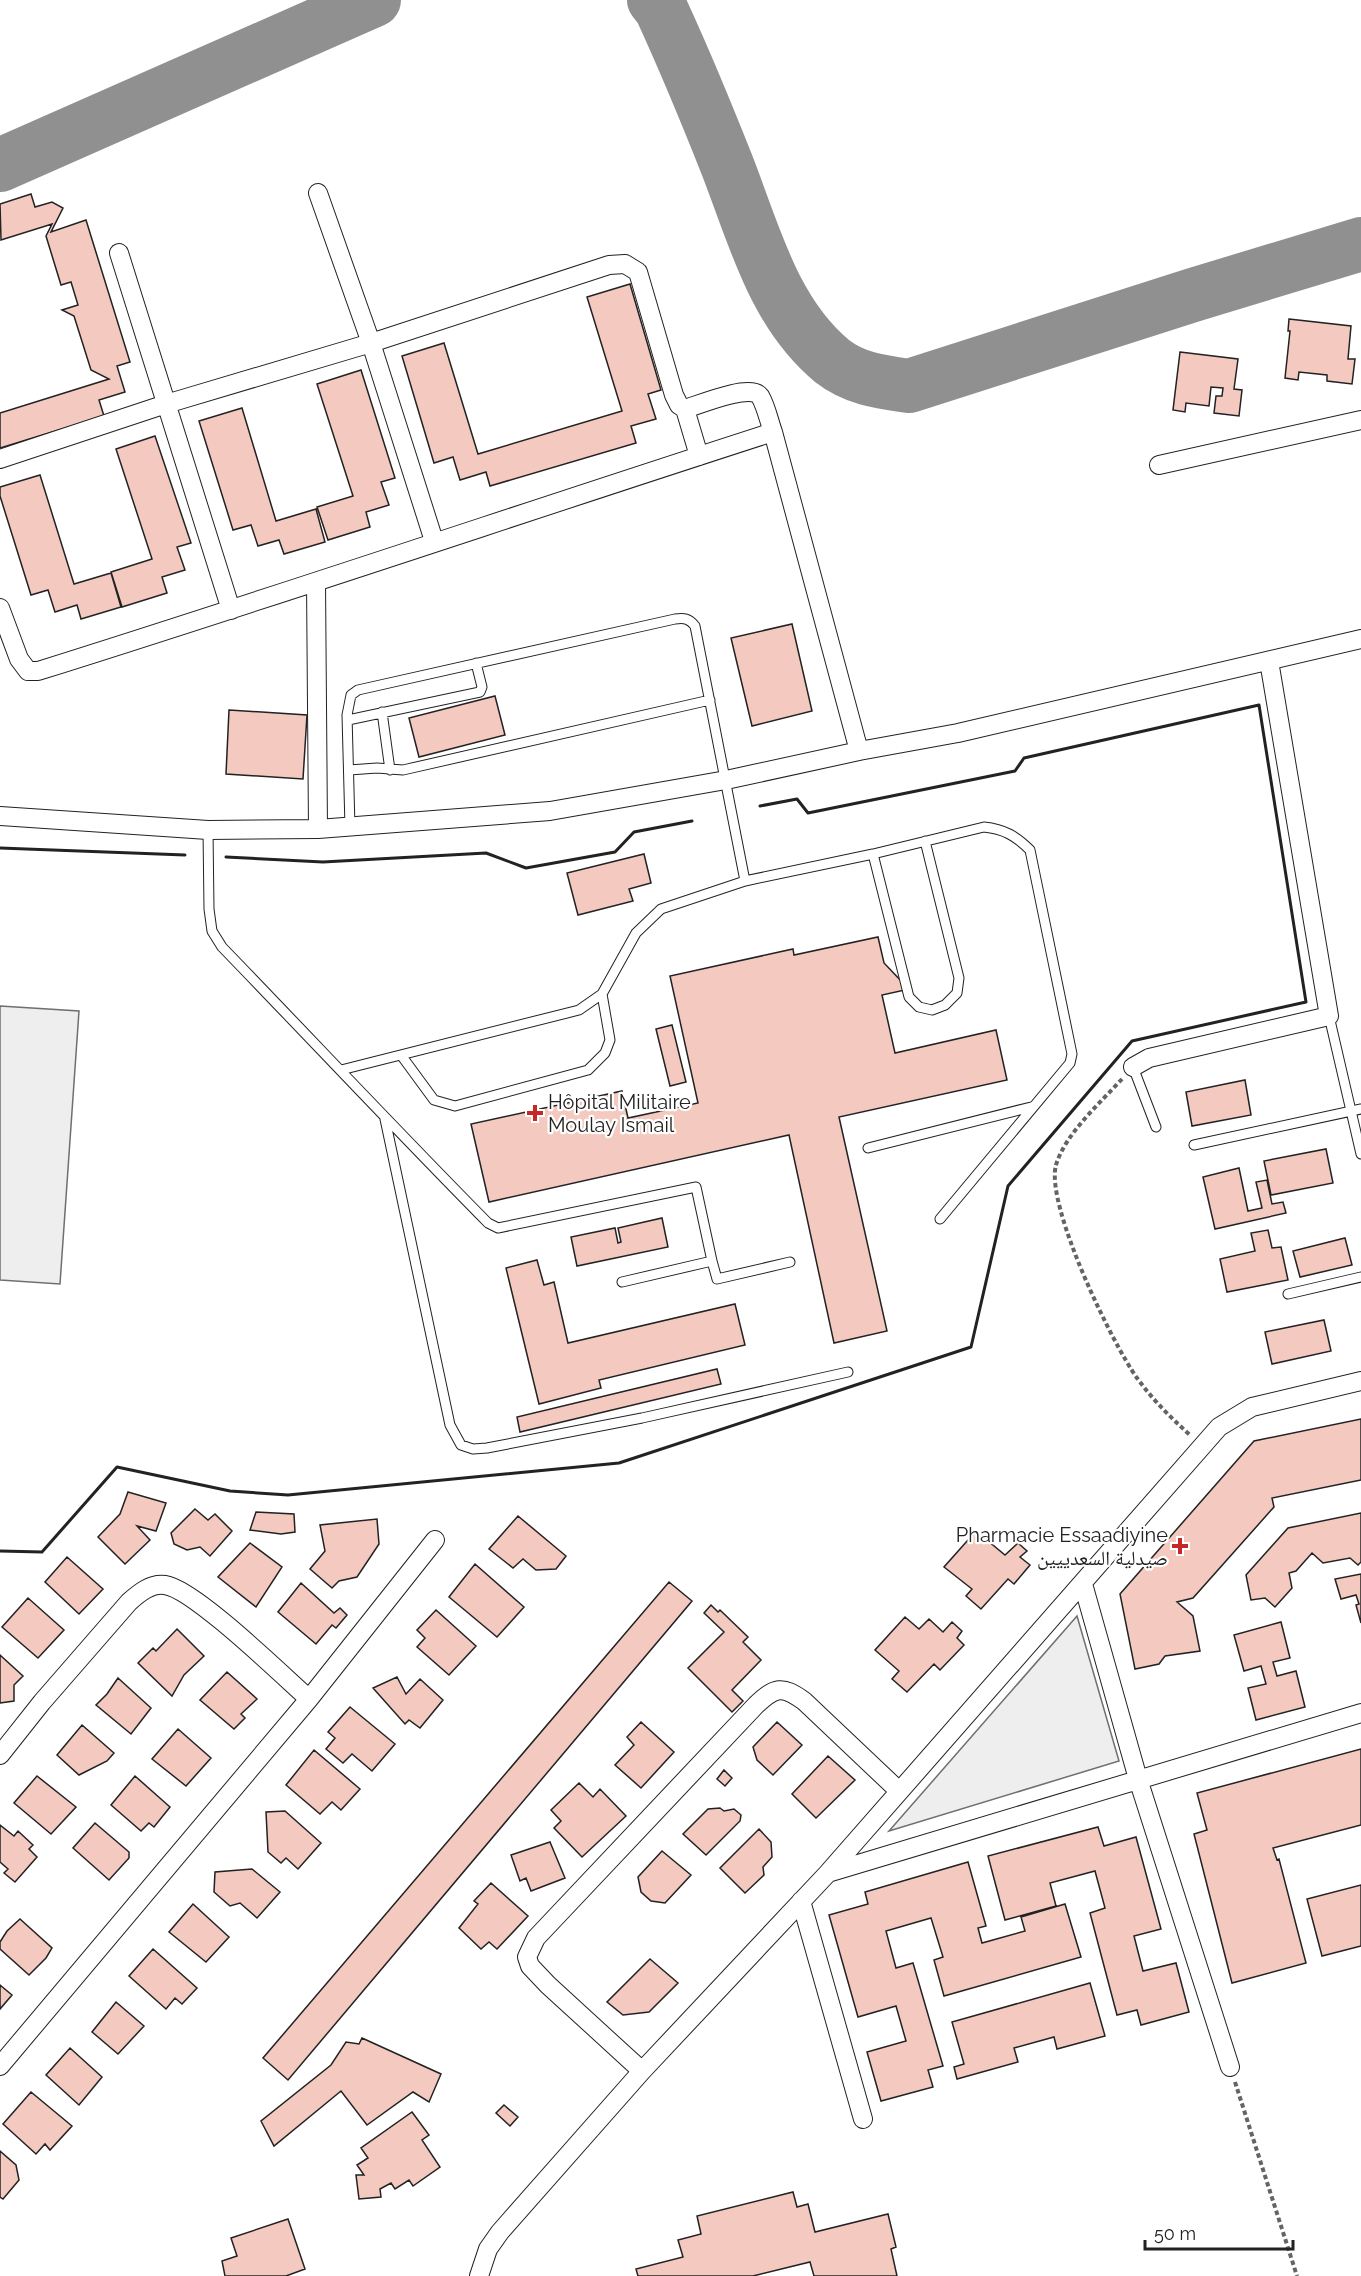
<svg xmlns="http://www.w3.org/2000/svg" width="1361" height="2276" font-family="Raleway,'Noto Naskh Arabic',sans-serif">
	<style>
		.green { fill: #eee; stroke: #6f6f6f; stroke-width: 1.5 }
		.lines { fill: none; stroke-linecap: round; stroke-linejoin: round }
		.taxiway { stroke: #909090; stroke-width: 54 }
		.building { fill: #f3c9c0; stroke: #222; stroke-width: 1.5 }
		.service-casing { stroke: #222; stroke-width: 11 }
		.minor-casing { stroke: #222; stroke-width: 20 }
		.path { stroke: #646464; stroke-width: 4; stroke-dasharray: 4.5 3; stroke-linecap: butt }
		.service { stroke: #fff; stroke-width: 9 }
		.minor { stroke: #fff; stroke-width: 18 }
		.wall { stroke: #222; stroke-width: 3 }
		.poi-dot { fill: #c62828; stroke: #fff; stroke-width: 2 }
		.labels { text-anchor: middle; stroke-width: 4.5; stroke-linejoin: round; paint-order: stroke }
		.poi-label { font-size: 20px; fill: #222; stroke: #fff; text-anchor: start }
	</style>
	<rect width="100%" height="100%" fill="#fff"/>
	<path class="green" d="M0,1006L79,1011L60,1284L0,1280Z
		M1077,1616L1119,1761L889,1831Z"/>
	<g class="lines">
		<path class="taxiway" d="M654,0L661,9C685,61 706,112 727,165C754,234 773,312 832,361C855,379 881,382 909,386L1193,295L1361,244
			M0,165L374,0"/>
	</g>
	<path class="building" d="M31,194L35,207L52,202L63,208L51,232L86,220L130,362L117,366L125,392L99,400L104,416L0,448V413L109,379L91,370L74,316L62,310L78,305L71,282L61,285L46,236L52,224L1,240L0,204Z
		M630,284L661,390L648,394L656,419L631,426L636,443L490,486L486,472L460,480L453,457L434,463L402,356L444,343L478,454L622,411L587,297Z
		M1289,319L1351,326L1348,359H1355L1352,384L1327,381V375L1299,372L1298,380L1285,378L1290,331H1288Z
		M1180,352L1238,359L1234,389L1242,390L1239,416L1214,413L1216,396H1222L1223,388L1211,387L1209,406L1186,403L1185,412L1173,410Z
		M361,370L395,478L381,482L389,505L366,512L370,527L328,540L317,507L353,496L317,384Z
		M242,408L276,521L316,509L325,542L284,554L279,540L258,546L251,525L233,530L199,421Z
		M155,436L191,543L177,547L185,570L162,577L167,593L122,607L111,572L152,559L116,449Z
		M40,475L74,584L111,573L121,607L81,619L77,605L55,612L48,590L31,595L0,496V487Z
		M792,624L812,711L752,726L731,638Z
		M495,696L505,735L419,757L409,718Z
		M229,710L307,715L303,779L226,774Z
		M644,854L651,883L629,889L633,901L578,915L567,873Z
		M878,937L884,963L903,983L905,990L882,995L895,1053L996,1030L1007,1080L839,1117L887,1331L834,1343L789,1135L489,1202L471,1124L622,1091L628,1118L698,1103L670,976L793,949L794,955Z
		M672,1025L686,1082L670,1086L656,1029Z
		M1245,1080L1251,1115L1192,1126L1186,1092Z
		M1326,1149L1333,1183L1271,1195L1264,1161Z
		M1239,1168L1248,1211L1262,1208L1256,1182L1267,1180L1272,1204L1283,1202L1286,1213L1215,1229L1203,1177Z
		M662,1218L668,1247L577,1266L571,1237L615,1228L618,1243L621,1242L618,1228Z
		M1268,1230L1272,1248L1281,1247L1288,1280L1227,1292L1220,1259L1255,1251L1251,1233Z
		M1345,1238L1352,1265L1300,1277L1293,1251Z
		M537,1260L544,1285L554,1282L568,1343L735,1304L745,1345L599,1380L601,1388L539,1404L506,1268Z
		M1324,1320L1331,1351L1272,1364L1265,1332Z
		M717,1369L721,1384L520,1432L517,1417Z
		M1361,1419V1480L1272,1498L1274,1507L1193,1598L1177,1602L1193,1616L1200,1651L1165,1656L1159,1664L1135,1669L1120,1594L1254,1441Z
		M128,1492L166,1503L156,1531L137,1526L150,1540L125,1564L98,1537L120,1514Z
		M195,1509L208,1520L215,1514L232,1531L210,1556L200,1547L187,1550L174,1544L171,1533Z
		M256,1512L294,1514L295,1532L281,1534L250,1530Z
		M1361,1513V1562L1358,1565L1350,1558L1323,1563L1312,1553L1296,1571L1289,1573L1292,1588L1275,1607L1265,1598L1251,1600L1246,1575L1288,1528Z
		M518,1516L566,1556L556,1569L536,1570L523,1559L513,1568L489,1549Z
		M377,1519L379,1544L357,1577L339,1581L332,1588L310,1569L325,1551L320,1525Z
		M976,1531L1005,1555L1018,1543L1027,1551L1020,1557L1030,1565L1014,1584L1008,1579L981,1609L966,1596L972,1589L944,1567Z
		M250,1543L282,1567L256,1607L218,1577Z
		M67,1557L103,1589L79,1614L45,1582Z
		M475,1564L524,1607L497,1637L449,1597Z
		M1361,1574V1623L1356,1605L1359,1604L1356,1595L1341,1599L1335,1579Z
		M669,1582L692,1601L288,2080L263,2058Z
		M301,1583L334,1613L340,1608L347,1615L336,1628L332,1625L316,1644L278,1612Z
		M28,1598L64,1630L38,1658L2,1627Z
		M711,1605L718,1612L720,1610L748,1637L743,1642L761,1660L732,1690L743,1701L732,1712L688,1668L724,1632L704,1613Z
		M436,1610L476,1646L449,1675L417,1647L425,1638L417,1630Z
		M905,1617L919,1629L929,1619L943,1632L952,1622L962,1631L957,1638L964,1645L940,1670L934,1664L907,1692L892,1679L899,1671L875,1650Z
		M1281,1622L1290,1658L1273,1662L1277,1676L1296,1671L1305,1707L1256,1720L1248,1688L1266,1684L1261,1666L1244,1671L1234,1635Z
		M177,1629L204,1656L184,1675L172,1696L138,1663L153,1648L156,1651Z
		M0,1655L23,1676L14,1685V1701L0,1703Z
		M227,1672L257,1699L241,1714L245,1718L234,1729L200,1700Z
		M397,1677L406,1694L420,1679L443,1700L420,1728L409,1720L405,1724L373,1688Z
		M118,1678L151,1708L131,1734L96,1705L107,1694Z
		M350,1707L395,1744L372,1771L352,1754L343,1763L326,1749L335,1738L328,1732Z
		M641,1722L674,1752L641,1788L615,1765L634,1745L627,1737Z
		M777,1722L802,1745L773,1775L757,1760L753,1747Z
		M82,1725L114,1753L107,1761L79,1775L57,1755Z
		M178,1729L211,1758L186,1786L152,1759Z
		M1361,1749V1825L1273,1848L1277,1860L1279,1859L1306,1963L1232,1983L1194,1834L1207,1830L1197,1793Z
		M314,1750L360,1789L341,1810L332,1802L320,1814L286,1785Z
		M828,1756L855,1780L816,1818L792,1794Z
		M724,1770L732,1778L725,1786L717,1779Z
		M37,1776L76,1807L51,1834L14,1803Z
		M135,1776L170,1807L154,1827L149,1823L141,1831L111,1805Z
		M579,1783L593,1797L600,1789L626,1816L582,1857L554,1828L561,1821L551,1810Z
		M720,1808L724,1811L734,1809L741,1815L740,1821L706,1855L683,1834L708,1809Z
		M285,1811L321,1843L298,1869L286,1858L281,1863L268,1852L266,1812Z
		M95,1823L129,1852V1858L109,1880L73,1848Z
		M0,1825L14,1836L18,1831L33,1845L29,1849L37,1857L15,1882L4,1873L8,1869L0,1862Z
		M1098,1827L1104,1846L1136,1837L1161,1929L1134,1936L1143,1971L1176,1963L1189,2012L1141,2025L1137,2010L1117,2015L1090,1913L1105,1908L1095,1871L1050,1883L1056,1906L1005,1920L988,1856Z
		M759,1829L771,1842L772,1857L763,1867L764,1875L745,1893L720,1868Z
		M550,1842L565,1878L531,1891L526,1878L520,1881L511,1855Z
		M662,1851L691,1875L665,1903L651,1901L641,1892L638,1877Z
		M968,1862L986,1926L978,1928L982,1943L1025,1931L1021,1917L1065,1904L1081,1957L944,1996L934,1960L943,1957L931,1918L886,1931L896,1968L913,1963L943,2066L928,2070L933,2087L881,2101L867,2052L906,2041L896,2006L858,2017L829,1915L868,1904L865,1892Z
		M252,1869L280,1892L257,1918L240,1903L230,1906L214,1892L215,1872Z
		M491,1883L528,1916L497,1949L489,1942L481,1949L459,1928L478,1904L474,1901Z
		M1361,1885V1946L1322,1956L1307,1899Z
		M193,1904L229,1937L206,1962L169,1932Z
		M20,1919L52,1948L46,1958L29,1975L0,1949V1942L7,1931Z
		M153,1949L197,1988L182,2004L175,1998L166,2009L129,1976Z
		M650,1959L678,1983L649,2012L623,2015L607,2002Z
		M1090,1983L1105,2036L1057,2049L1054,2037L1014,2048L1018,2062L957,2079L954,2067L964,2064L952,2022Z
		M0,1985L12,1995L0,2009Z
		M116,2002L144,2026L118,2054L92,2032Z
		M362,2038L441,2074L429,2102L413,2092L367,2125L341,2091L274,2146L261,2121L331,2065L346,2042L359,2044Z
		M70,2048L102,2077L79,2105L46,2075Z
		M31,2092L72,2126L50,2150L45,2144L36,2154L3,2124Z
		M504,2105L518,2117L510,2126L496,2113Z
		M412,2112L429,2135L422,2140L440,2167L413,2186L409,2180L395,2189L391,2183L380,2189L381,2197L359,2199L356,2175H364L357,2165L368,2158L361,2148Z
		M0,2151L16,2165L19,2180L3,2199L0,2197Z
		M793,2192L797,2207L808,2204L815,2232L888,2214L896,2247L891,2249L897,2276H814L810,2262L753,2276H638L636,2269L683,2257L678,2240L701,2234L697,2216Z
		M288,2219L305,2269L286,2276H225L222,2261L237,2256L231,2238Z"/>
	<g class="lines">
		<g class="service-casing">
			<path id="service" d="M382,712L390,770
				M348,720L480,692L482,687L476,663
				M349,770L377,768L403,770L710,700
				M208,830L209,909L212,931L222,947C311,1039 398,1132 488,1223L498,1228L696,1187L712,1261L622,1282
				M873,854L909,997L919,1007L932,1010L945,1005L957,993L959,978L925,841
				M745,881L873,854L984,827C1004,829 1016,836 1030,850L1072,1054L1070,1063L940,1219
				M1329,1016L1361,1154
				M401,1055L434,1100L455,1106L588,1070L605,1053L610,1040L602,994
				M1133,1067L1156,1127
				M341,1070L579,1010L602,994L636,933L661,909L745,881L695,626C689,618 684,618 675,619L358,690L351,695L347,715L350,827
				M385,1119L450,1425L461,1445L473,1449L487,1448L642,1418L848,1372
				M1194,1145L1361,1109
				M868,1148L1031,1107
				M712,1261L717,1279L790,1262
				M1288,1294L1361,1277"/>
		</g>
		<g class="minor-casing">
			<path id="minor" d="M318,193L371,343L434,541
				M119,253L231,610
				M685,409L699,456
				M0,459L166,404L371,343L609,265L625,264L638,272L674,395L679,405L685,409C698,405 751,383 760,396C766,406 769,421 773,432L859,751
				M1159,465L1361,420
				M316,582L318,829
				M0,608L19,659L28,671H38C284,594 528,511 773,432
				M0,816L208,830L318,829L550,811L726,780L859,751L958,733L1361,639
				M1133,1067L1149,1058L1329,1016L1269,661
				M1083,1584L1138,1779L1230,2067
				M0,1755L42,1702L129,1602C139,1593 151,1583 165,1585C194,1589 282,1675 309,1699
				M828,1873L1361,1713
				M801,1901L863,2119
				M0,2066L309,1699L435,1540
				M642,2071L548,1985L530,1966L527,1957L536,1938L756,1705C775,1687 782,1685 804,1701L899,1791
				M479,2276L488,2249L500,2232L642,2071L827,1874L1219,1427L1252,1407L1361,1381"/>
		</g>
		<path class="path" d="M1122,1079C1101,1102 1065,1134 1056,1165C1045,1205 1112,1343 1137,1378C1153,1400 1170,1417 1190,1435
			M1235,2082L1297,2276"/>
		<use href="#service" class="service"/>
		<use href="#minor" class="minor"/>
		<path class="wall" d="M0,848L185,855
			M226,857L323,862L486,853L526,868L615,852L634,832L692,821
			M0,1551L42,1552L117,1467L230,1491L288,1495L619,1463L971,1347L1008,1186L1132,1041L1306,1002L1259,705L1024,758L1015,771L808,813L797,799L760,806"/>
	</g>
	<g class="poi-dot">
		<path d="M532 1104h6v6h6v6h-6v6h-6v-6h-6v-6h6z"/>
		<path d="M1177 1537h6v6h6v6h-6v6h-6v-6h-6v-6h6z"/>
	</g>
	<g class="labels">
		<g class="poi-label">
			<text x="548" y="1109">Hôpital Militaire<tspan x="548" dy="23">Moulay Ismail</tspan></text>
			<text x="1168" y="1542" text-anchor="end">Pharmacie Essaadiyine<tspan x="1168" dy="23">صيدلية السعدييين</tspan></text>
		</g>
	</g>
	<path d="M1145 2240v9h148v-9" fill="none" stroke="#222222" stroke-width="3"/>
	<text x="1154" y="2240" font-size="18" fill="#222222" stroke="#ffffff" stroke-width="4.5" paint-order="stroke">50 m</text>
</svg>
